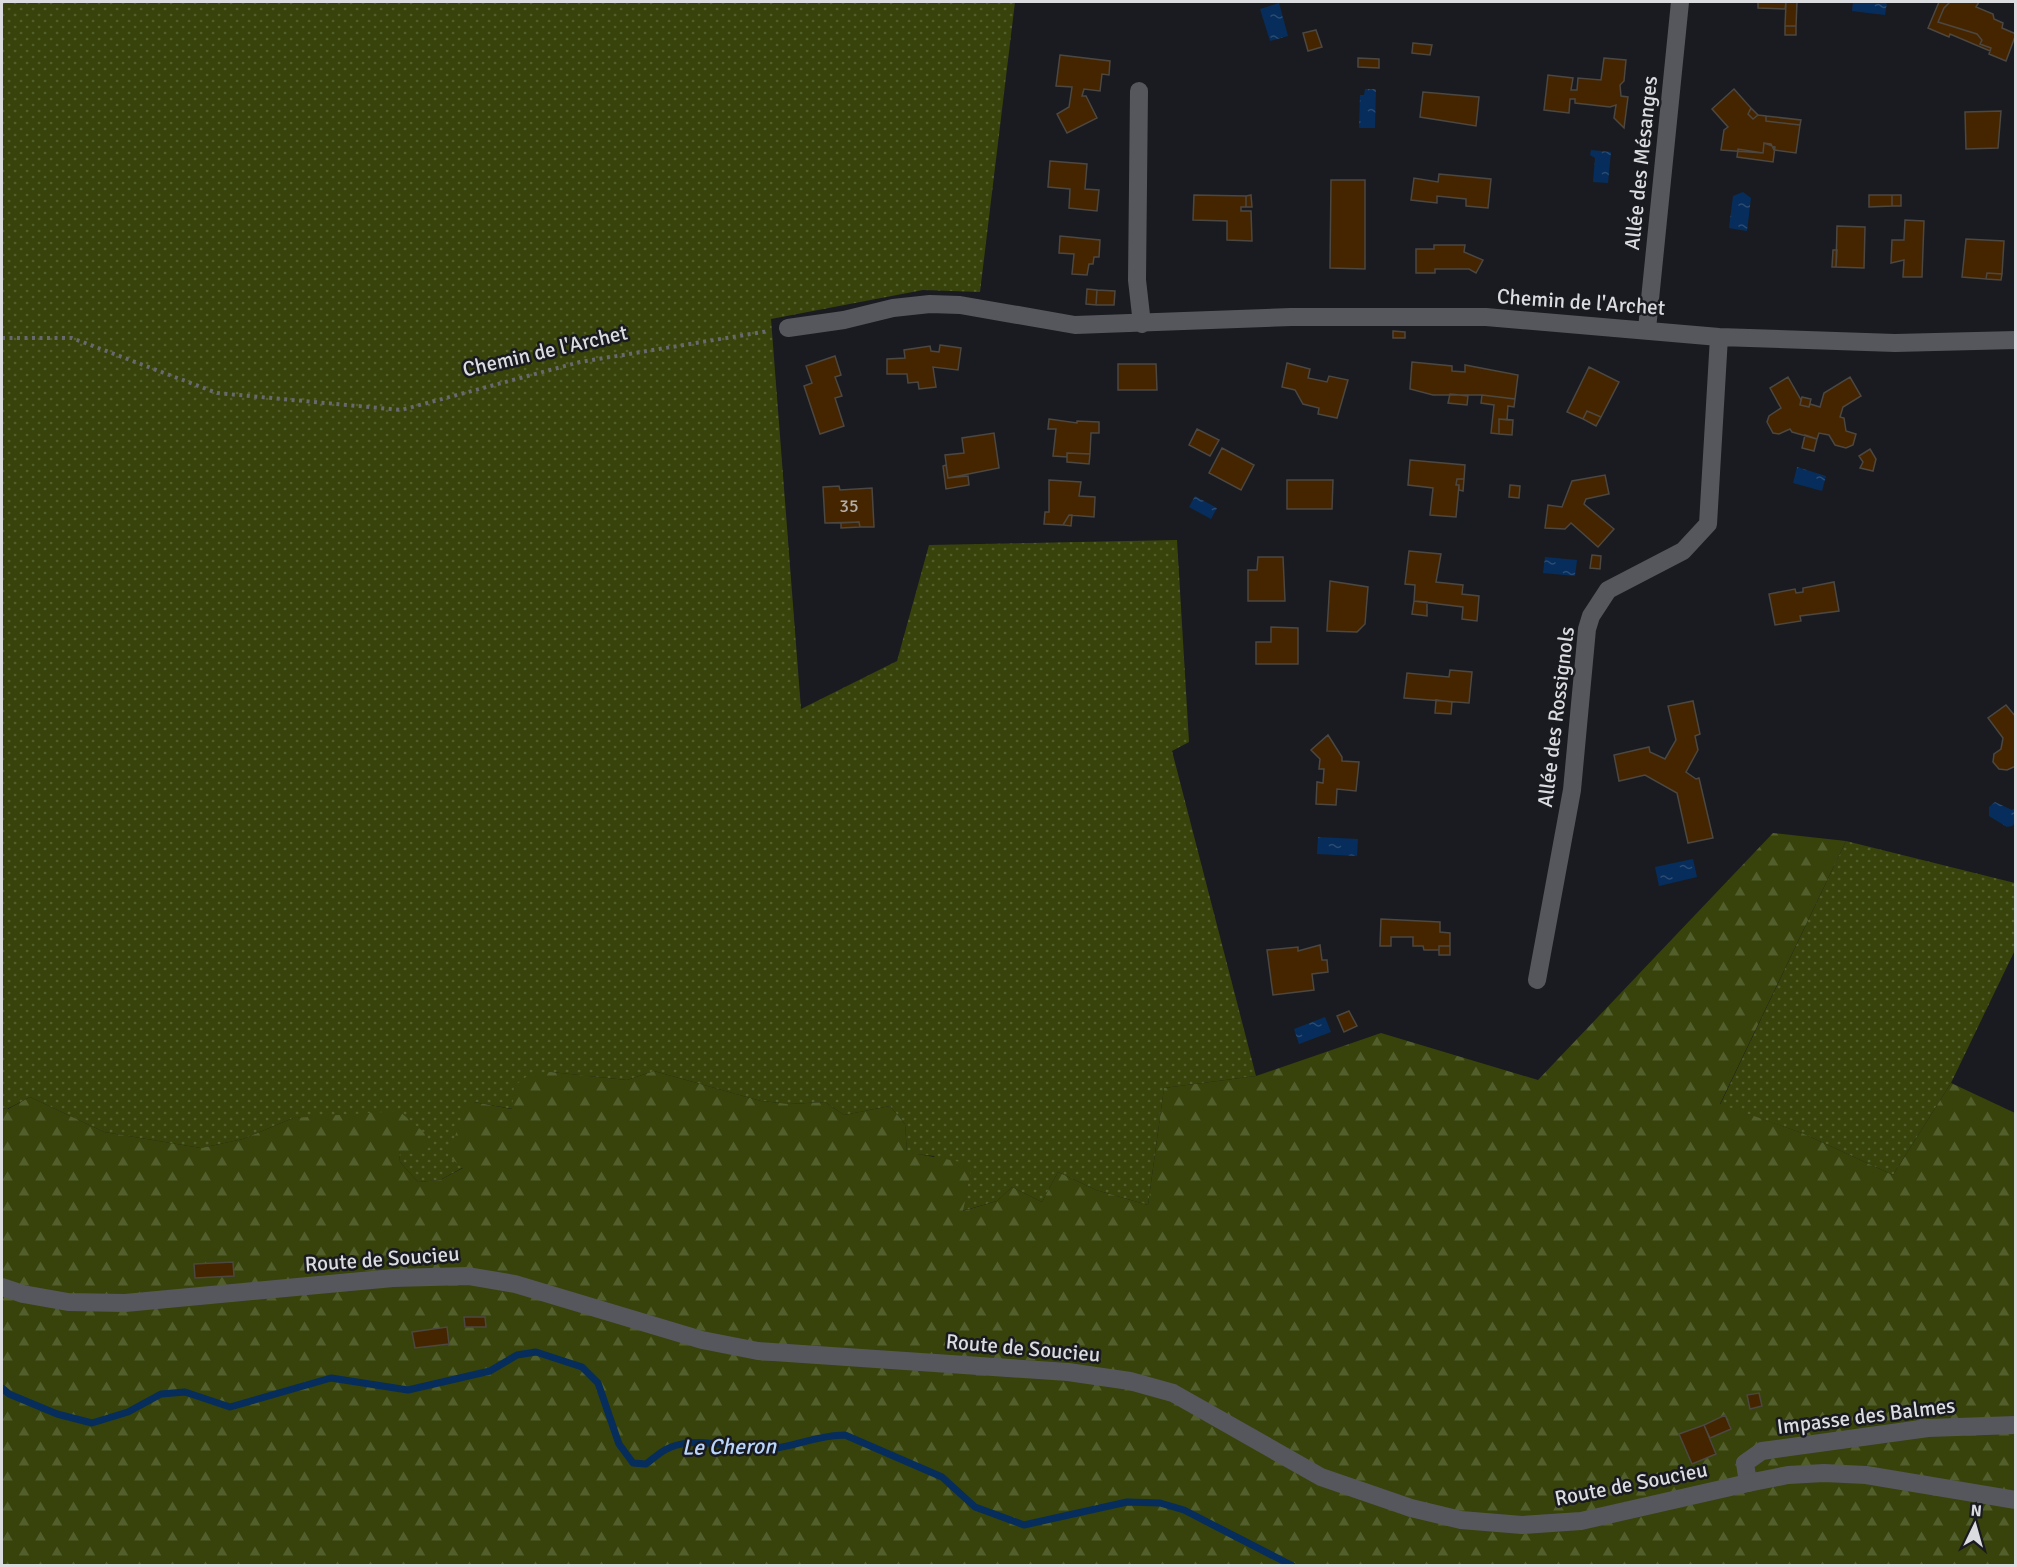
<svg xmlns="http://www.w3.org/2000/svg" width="2017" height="1567" font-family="Signika,sans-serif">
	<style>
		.grass { fill: url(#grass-dots) }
		.forest { fill: url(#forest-firs) }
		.water { fill: url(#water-ripples) }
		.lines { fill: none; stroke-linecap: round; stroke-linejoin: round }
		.stream { stroke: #062d5b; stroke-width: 7 }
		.building { fill: #442500; stroke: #4c4741; stroke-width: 1.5 }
		.path { stroke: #67696e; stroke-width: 4; stroke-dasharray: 3 4.5; stroke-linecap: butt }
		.street { stroke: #55575d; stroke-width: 18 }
		.secondary { stroke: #55575d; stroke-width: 18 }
		.labels { text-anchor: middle; stroke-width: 5; stroke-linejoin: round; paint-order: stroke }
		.number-label { font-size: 18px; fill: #b5aea8 }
		.street-label { font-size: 21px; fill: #dbdce0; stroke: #191b20 }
		.water-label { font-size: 22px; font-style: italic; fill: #bbd6fb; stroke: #191b20 }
	</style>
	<defs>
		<pattern id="grass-dots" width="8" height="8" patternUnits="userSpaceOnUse" patternTransform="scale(1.5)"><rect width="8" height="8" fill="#37430a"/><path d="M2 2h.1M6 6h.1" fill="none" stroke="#535e2d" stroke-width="1.8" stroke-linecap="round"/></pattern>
		<pattern id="forest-firs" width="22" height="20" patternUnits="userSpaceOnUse" patternTransform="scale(1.5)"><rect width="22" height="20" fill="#37430a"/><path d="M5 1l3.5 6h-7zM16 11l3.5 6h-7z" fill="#535e2d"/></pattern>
		<pattern id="water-ripples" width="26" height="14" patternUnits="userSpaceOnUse" patternTransform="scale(1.5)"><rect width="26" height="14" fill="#062d5b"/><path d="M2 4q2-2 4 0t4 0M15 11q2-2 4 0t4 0" fill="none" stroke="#2a4b72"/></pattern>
	</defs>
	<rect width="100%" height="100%" fill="#191b20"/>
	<path class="grass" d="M2,2H1015L980,292L923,290L771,319L801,709L897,661L929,545L1177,540L1189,742L1172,751L1256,1076L1164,1088L1148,1205L1096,1190L1058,1172L1042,1202L1012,1187L997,1201L962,1211L934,1156L907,1153L905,1124L890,1106L844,1115L825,1102L789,1104L761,1101L654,1071L627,1080L551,1072L513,1109L474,1102L464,1167L440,1180L418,1182L400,1162L399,1151L338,1117L293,1118L243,1139L201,1148L104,1132L30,1097L7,1109L2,1108Z
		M1846,841L2015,883V950L1951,1083L1893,1175L1802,1133L1720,1105Z"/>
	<path class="forest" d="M1773,833L1846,841L1720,1104L1802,1133L1893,1175L1951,1083L2015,1113V1565H2V1108L8,1109L30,1097L104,1132L201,1148L243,1139L293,1118L399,1111L426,1134V1152L399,1151L400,1162L418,1182L440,1180L463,1168L448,1156L464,1111L474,1102L512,1109L514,1086L530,1074L551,1072L627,1080L654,1071L761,1101L789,1104L825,1102L844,1115L890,1106L905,1124L907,1152L972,1164L963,1211L997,1201L1012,1187L1042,1202L1058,1172L1096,1190L1148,1205L1164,1088L1256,1076L1381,1033L1538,1080Z"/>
	<path class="water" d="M1853,2H1887L1885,15L1852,11Z
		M1279,3L1288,36L1270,41L1260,9Z
		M1365,89H1376L1375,128H1359L1360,95H1364Z
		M1591,150L1611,152L1608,183L1593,182L1595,158L1590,155Z
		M1743,192L1751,198L1747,231L1729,228L1733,196Z
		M1797,467L1826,476L1822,491L1793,483Z
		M1195,496L1217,508L1211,519L1189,507Z
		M1545,557L1577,560L1575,576L1543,573Z
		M1995,802L2012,810L2015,808V823L2012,826L2007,827L1989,816V807Z
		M1318,837L1358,839L1357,856L1317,854Z
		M1693,859L1697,877L1659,886L1655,867Z
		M1325,1017L1331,1032L1299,1044L1294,1029Z"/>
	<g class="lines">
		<path class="stream" d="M2,1388L9,1394L57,1414L92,1423L128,1412L161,1394L185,1392L230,1407L331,1378L408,1390L490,1371L517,1355L536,1352L582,1367L598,1383L619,1444L633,1463L646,1464C653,1459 661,1451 669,1448C701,1434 738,1452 771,1449C796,1446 819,1435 845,1435L942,1477L975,1507L1024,1525L1127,1502L1160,1503L1184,1510L1293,1566"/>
	</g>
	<path class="building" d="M1758,2H1786L1785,9L1758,8Z
		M1786,2H1797L1796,26H1785Z
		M1939,2H1950L1944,8L1938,22L1977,34L1982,40L1980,44L1991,48L1990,51L1950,34L1949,37L1928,28Z
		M1950,2H1979L1976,7L1993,14L1994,19L2003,23L2002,28L2016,34L2006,61L1989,54L1991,48L1980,44L1982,40L1977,34L1938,22L1944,8Z
		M1785,26H1796V35H1785Z
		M1316,30L1322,47L1308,51L1303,33Z
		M1413,43L1432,45L1430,55L1412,53Z
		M1060,55L1110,61L1109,75L1102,74L1100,91L1084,89L1082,96H1086L1097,118L1067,133L1057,114L1069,107L1072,87L1056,86Z
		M1358,58L1379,59V68L1358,67Z
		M1604,58L1626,60L1624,81L1620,85L1621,96L1628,97L1624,128L1614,118L1616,105L1610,107L1575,103V99H1570L1569,113L1544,110L1548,75L1573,78L1571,90H1577L1578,78L1601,80Z
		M1734,89L1751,108L1748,114L1753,119L1758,115L1766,116V121L1800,125L1796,153L1774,150L1771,144L1764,143L1763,153L1721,150L1724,130L1728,127L1712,109Z
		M1423,92L1479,97L1476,126L1420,117Z
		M1751,108L1758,115L1753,119L1748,114Z
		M2001,111L1998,148L1966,149L1965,112Z
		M1766,116L1801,120L1800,125L1766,121Z
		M1764,143L1775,147L1773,162L1737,157L1738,149L1763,153Z
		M1050,161L1087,164L1085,189L1099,190L1097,211L1069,208L1070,189L1048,187Z
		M1439,174L1491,179L1488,208L1466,206V199L1437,196V203L1411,200L1414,178L1438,182Z
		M1331,180H1365V269L1330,268Z
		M1194,195L1246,196V207H1241V211H1251L1252,241L1227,240V221L1193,220Z
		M1251,195L1252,207H1246V196Z
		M1869,195H1892V206L1869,207Z
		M1892,195H1901V206H1892Z
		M1905,220L1924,221L1922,277H1903L1904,260L1891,263L1892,240H1904Z
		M1837,226L1865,227L1864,268L1836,267Z
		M1060,236L1100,240L1099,257H1094L1093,264H1089L1087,275L1072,274L1074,254L1059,253Z
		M1966,239L2004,241L2002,274L1987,273L1986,279L1962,277Z
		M1434,245H1465L1464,252L1483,260L1476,273L1469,269H1435V273H1416V249H1434Z
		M1833,250H1837L1836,267H1832Z
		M1987,273L2002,274L2001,280L1986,279Z
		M1087,289L1097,290L1096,305L1086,304Z
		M1097,290L1115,291L1114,305H1096Z
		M1393,331L1405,332V338H1393Z
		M940,345L961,348L958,370L933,367L936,387L919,389L918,382L908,383L907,374H887V359L905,358L904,350L930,346L931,351L939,352Z
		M835,356L841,375L835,377L842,396L835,398L844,426L820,434L804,386L812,383L806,366Z
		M1412,362L1452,366V371L1465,372V365L1518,375L1515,399L1482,395H1433L1410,389Z
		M1287,363L1310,369L1308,378L1327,382L1329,376L1348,380L1337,418L1318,414L1319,408L1303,404L1295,390L1282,387Z
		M1118,364H1156L1157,390H1118Z
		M1589,367L1619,382L1601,417L1587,411L1583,419L1567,412Z
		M1788,377L1801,400L1800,405L1809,407L1810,404L1820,407L1824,393L1850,377L1861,396L1843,407L1840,417L1844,418L1846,431L1856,434L1853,445L1846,448L1835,445L1829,435L1819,433L1817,439L1792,432L1790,429L1779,434L1773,433L1767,422L1769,416L1781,408L1770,388Z
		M1450,394L1468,396L1467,405L1448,403Z
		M1482,395L1515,399L1514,407L1508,406L1507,420L1499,419V434L1491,433L1494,405L1481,403Z
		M1802,397L1811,399L1809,407L1800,405Z
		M1587,411L1601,417L1596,426L1583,419Z
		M1049,419L1077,423V421L1099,422V433H1091L1090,454L1067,453V457L1053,456L1056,429H1048Z
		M1499,419L1513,420L1512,435L1499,434Z
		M1197,429L1219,440L1210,456L1189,445Z
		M994,433L999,468L948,478L945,455L964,453L962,438Z
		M1805,435L1817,439L1814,451L1802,448Z
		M1222,448L1254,465L1241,490L1209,473Z
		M1870,449L1876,459L1873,471L1860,468L1863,462L1859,456Z
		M1067,453L1090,454L1089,464L1067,462Z
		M1410,460L1465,465L1464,479H1457L1456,485H1459L1456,517L1430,515L1433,488L1408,485Z
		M946,465L948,478L968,476L969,485L946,489L943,466Z
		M1605,475L1609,494L1586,499L1584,504L1614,529L1598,547L1571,523L1565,529L1545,528L1548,505L1562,507L1572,481Z
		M1457,479H1464L1463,491L1459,490V485H1456Z
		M1049,480L1081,482L1079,496L1095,497L1094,517L1069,515L1063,525L1044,524L1045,512H1049Z
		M1287,480H1333L1332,509H1287Z
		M1510,485L1520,486L1519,498L1509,497Z
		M839,486L840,490L872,488L874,527H860L859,522L825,523L823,487Z
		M1069,515H1072L1071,526L1063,525Z
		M859,522L860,527L841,528V523Z
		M1409,551L1441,554L1436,582L1463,585L1462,594L1479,596L1477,621L1462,619L1463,607L1414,601L1415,585L1405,584Z
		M1592,555L1601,556L1600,569L1590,568Z
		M1258,557H1283L1285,601H1248V570H1257Z
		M1330,581L1368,587L1365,624L1357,632L1327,631Z
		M1834,582L1839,611L1800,616L1801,621L1775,625L1769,594L1795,589L1796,593L1803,592V588Z
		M1414,601L1427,602V616L1412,614Z
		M1271,627L1298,628V664H1256V642H1271Z
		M1450,670L1472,672L1469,703L1404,698L1407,673L1449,677Z
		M1436,700L1452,702L1451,714L1435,713Z
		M1693,701L1700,734L1695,736L1698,750L1686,772L1696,779L1699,778L1713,838L1688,843L1677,793L1645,775L1619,781L1614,755L1649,747L1650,752L1665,759L1676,740L1668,706Z
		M2006,705L2016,717V766L2007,770L1999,769L1993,762L1994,754L2001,749L2003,738L1988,718Z
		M1328,735L1342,757V761L1359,762L1356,791L1337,789L1336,805L1316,804L1317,782L1323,783L1324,769H1319L1320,759L1311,750Z
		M1381,919L1440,922V932L1450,933V946H1439V950H1424L1423,946H1413V937H1391V946H1380Z
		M1320,945L1322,960H1327L1328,972L1312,974L1314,990L1273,995L1267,950L1298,947V951Z
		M1439,946H1450V955H1439Z
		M1349,1011L1357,1026L1344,1032L1337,1016Z
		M233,1262L234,1276L195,1278L194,1264Z
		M464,1317H485L486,1327H465Z
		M447,1327L449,1344L415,1348L412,1332Z
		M1759,1393L1762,1406L1750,1409L1747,1395Z
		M1725,1415L1731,1429L1710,1438L1704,1425Z
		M1704,1425L1716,1454L1692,1464L1679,1434Z"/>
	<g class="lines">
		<path class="path" d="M2,338H72L217,393L401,410L580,362L769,331"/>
		<path class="street" d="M1139,91L1137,280L1142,324
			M788,328L844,320L893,308L930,304L960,305L1075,325L1291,317H1486L1719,337L1895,343L2016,340
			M1647,329L1680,2
			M1537,980L1572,790L1587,629L1591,616L1608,590L1683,551L1708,524L1719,337
			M1748,1483L1745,1463L1762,1451L1928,1428L2016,1425"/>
		<path class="secondary" d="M2,1287L23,1294L68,1302L125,1303L393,1278L468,1276L515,1284L702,1340L758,1351L1068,1372L1130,1381L1173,1393L1321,1477L1411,1508L1461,1520L1522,1525L1581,1521L1748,1483L1788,1475L1824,1473L1866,1475L2016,1500"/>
	</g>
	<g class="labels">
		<g class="number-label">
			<text x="849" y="512">35</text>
		</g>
		<g class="street-label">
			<text transform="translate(1641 163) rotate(-84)" y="7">Allée des Mésanges</text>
			<text transform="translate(1581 302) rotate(4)" y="7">Chemin de l'Archet</text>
			<text transform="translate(545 351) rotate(-13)" y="7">Chemin de l'Archet</text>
			<text transform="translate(1556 717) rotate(-83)" y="7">Allée des Rossignols</text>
			<text transform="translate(382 1259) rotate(-4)" y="7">Route de Soucieu</text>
			<text transform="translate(1023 1348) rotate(5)" y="7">Route de Soucieu</text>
			<text transform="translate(1866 1416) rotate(-7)" y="7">Impasse des Balmes</text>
			<text transform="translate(1631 1484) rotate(-11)" y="7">Route de Soucieu</text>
		</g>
		<g class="water-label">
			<text transform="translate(729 1446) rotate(-1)" y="8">Le Cheron</text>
		</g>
	</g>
	<rect width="2017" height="1567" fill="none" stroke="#dbdce0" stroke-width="6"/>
	<g transform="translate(1975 1525) rotate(5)" stroke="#191b20" stroke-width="4.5" paint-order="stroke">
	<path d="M0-4.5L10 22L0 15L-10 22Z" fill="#dbdce0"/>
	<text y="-9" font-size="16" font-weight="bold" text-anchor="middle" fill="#dbdce0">N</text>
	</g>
</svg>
